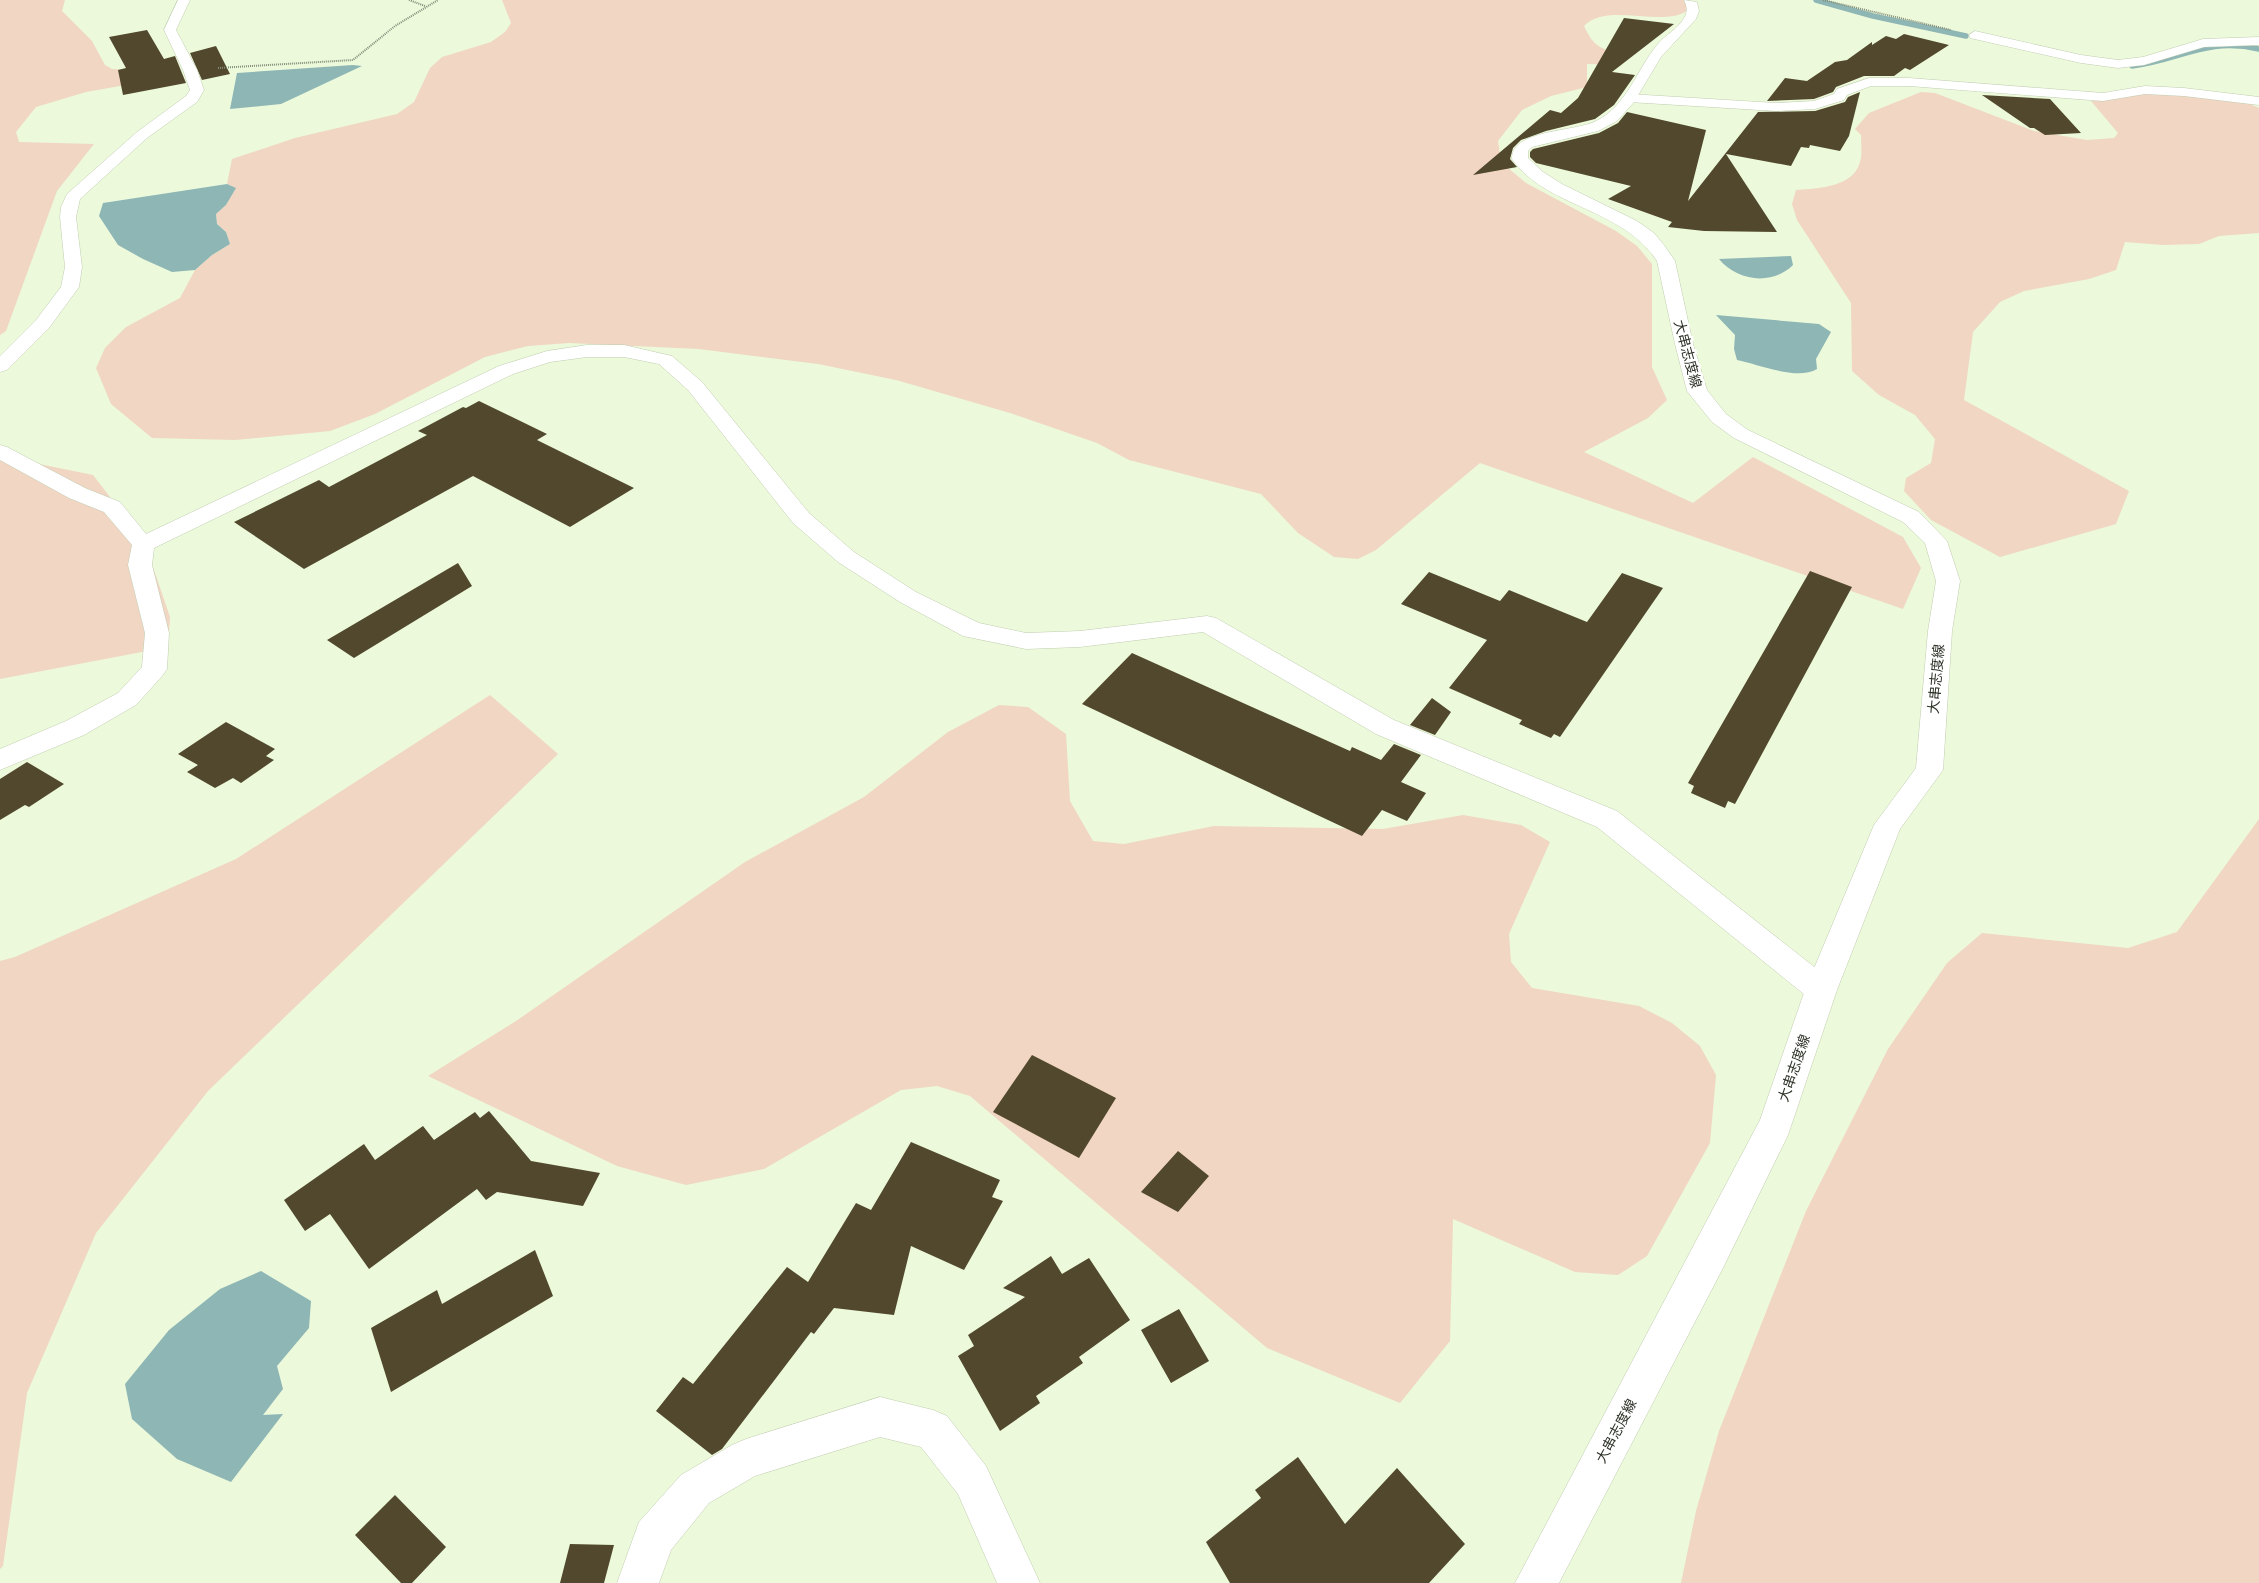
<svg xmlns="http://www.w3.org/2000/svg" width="2259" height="1583" font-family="Ubuntu,'Noto Sans JP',sans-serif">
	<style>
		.green { fill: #f0d6c3 }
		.water { fill: #8eb6b5 }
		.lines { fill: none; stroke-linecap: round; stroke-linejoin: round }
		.stream { stroke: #8eb6b5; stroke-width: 5.5 }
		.building { fill: #51482d }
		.minor-casing { stroke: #c1cdb1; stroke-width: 1 }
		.major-casing { stroke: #c1cdb1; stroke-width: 1 }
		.path { stroke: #838c78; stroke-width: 2; stroke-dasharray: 1 1; stroke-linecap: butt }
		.minor { fill: #fff; fill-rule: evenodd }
		.major { fill: #fff; fill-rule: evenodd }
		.labels { text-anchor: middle; stroke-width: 5; stroke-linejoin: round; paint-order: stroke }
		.street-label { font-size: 14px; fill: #2d3227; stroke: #fff }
	</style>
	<rect width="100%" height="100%" fill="#ecf9db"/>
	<path class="green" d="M0,0H65L62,11L92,41L105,65L112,69L165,72L155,83L120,86L86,92L36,107L16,132L19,142L94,144L57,191L6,331L0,335Z
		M502,0H1685L1688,10C1663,29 1607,1 1584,26C1595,49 1600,47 1623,56L1620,65L1587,64V87L1551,96L1522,110L1498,141L1501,162L1526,183L1616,231L1637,246L1652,264V367L1667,400L1648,418L1584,452L1693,503L1753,457L1903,537L1921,568L1903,609L1480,463L1376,550L1358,559L1334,557L1298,533L1261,494L1129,460L1097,443L1010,413L896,380L818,364L699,349L569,343L528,346L485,357L375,414L330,431L235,440L152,438L111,404L96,368L105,348L126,327L180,298L195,270L212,255L230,244L226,232L217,224L216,214L226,205L235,188L227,184L232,159L295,138L397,114L414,102L430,68L442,57L491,42L505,32L511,23Z
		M2158,91L2250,104L2259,108V233L2219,236L2199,244L2163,245L2125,242L2116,270L2089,279L2024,291L2000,302L1973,332L1964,400L2129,491L2116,524L2000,557L1931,520L1904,491L1906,478L1931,463L1935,439L1915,415L1879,395L1852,371L1851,303L1797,220L1792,204L1796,190C1819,188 1856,188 1861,158C1862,151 1861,143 1861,135L1855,129L1869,113L1921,92L1935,93L2034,131L2087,140L2114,138L2118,133L2091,101Z
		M0,456L93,475L144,541L170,617L168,647L0,679Z
		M490,695L558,754L208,1091L96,1233L27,1393L3,1566L0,1569V961L15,957L236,859Z
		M999,705L1028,707L1066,734L1070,801L1093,841L1124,844L1214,826L1383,829L1463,815L1521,825L1550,842L1509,934L1511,962L1532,988L1639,1006L1672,1023L1700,1046L1716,1075L1710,1143L1647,1256L1618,1275L1575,1272L1453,1219L1450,1341L1400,1403L1267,1348L970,1096L937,1086L901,1090L764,1169L686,1185L617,1166L428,1076L516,1021L745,862L864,797L948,732Z
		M2259,819V1583H1681L1696,1511L1719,1431L1806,1211L1888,1049L1947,963L1982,933L2128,948L2177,932Z"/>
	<path class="water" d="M353,65L362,66L281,104L230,109L237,73Z
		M227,184L236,188L226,205L216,214L217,224L226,232L230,244L212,255L195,270L172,272L143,259L118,245L99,216L103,203Z
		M1791,256L1793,265C1772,286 1737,281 1719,259Z
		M1716,315L1819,324L1831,332L1816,359L1817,369C1797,381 1758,364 1737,360L1734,349L1735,335Z
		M261,1271L311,1301L309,1328L277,1366L283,1389L263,1415L283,1414L231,1482L177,1459L132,1419L125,1384L169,1330L220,1289Z"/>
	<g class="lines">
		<path class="stream" d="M1816,0L1873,16L1966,36
			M2132,66C2181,60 2206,37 2259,49"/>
	</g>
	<path class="building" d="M1624,18L1674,24L1612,72L1635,75L1614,105L1595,119L1546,131L1521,140L1513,148L1510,159L1517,167L1473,175L1550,110L1561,113L1578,98Z
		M147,30L164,59L175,56L186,83L123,95L118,70L126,68L109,37Z
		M1904,34L1949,45L1910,70L1905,68L1894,76H1864L1836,87L1833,92L1814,99L1767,101L1785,78L1807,81L1835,62L1847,60L1872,42V45L1886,36L1896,39Z
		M216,46L230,74L202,80L190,53Z
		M1860,92L1849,136L1840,151L1810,145L1809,148L1801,147L1791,166L1726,154L1777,232L1704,231L1668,227L1672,222L1608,199L1631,186L1536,163L1530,157V152L1533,149L1599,133L1618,123L1627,112L1706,130L1688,201L1758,112L1815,111L1845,102L1848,97Z
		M1982,95L2050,99L2081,133L2045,135L2034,128H2030Z
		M479,401L547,434L537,440L634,488L570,527L473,476L304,569L234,522L319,480L329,487L427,435L418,431L463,407L466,408Z
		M458,563L472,586L354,658L327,640Z
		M1810,571L1852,587L1735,804L1728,801L1725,808L1691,793L1694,786L1688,783Z
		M1429,572L1500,601L1509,590L1587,622L1622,573L1663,588L1560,737L1554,734L1551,738L1519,724L1522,720L1449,688L1487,640L1401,604Z
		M1132,653L1350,751L1352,747L1381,760L1394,744L1421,755L1401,782L1426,793L1407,821L1382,810L1362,836L1082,704Z
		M1432,698L1451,712L1435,735L1410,725Z
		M226,722L275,749L266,756L274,760L241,783L233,778L215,788L187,772L198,765L178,754Z
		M27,762L64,784L29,807L25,805L0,820V779Z
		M1032,1055L1116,1098L1079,1158L993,1112Z
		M489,1111L531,1161L600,1173L583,1206L497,1192L486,1200L477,1189L369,1269L330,1214L305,1231L284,1200L364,1144L375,1160L423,1126L434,1140L475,1112L480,1118Z
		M911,1142L1000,1180L992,1197L1003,1201L964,1270L911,1246L894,1315L834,1308L814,1334L811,1332L722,1449L712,1455L656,1411L683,1377L693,1384L787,1267L808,1282L856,1203L871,1210Z
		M1178,1151L1209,1176L1178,1212L1141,1192Z
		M535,1250L553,1296L391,1392L371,1328L437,1290L442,1304Z
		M1051,1256L1062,1274L1089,1258L1130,1320L1079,1357L1083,1363L1036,1396L1040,1403L1000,1431L958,1356L974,1346L968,1335L1025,1297L1003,1288Z
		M1179,1309L1209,1361L1171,1383L1141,1330Z
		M1298,1457L1345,1524L1397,1468L1465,1544L1429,1583H1230L1206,1542L1261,1498L1255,1490Z
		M395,1495L446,1547L412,1583H401L355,1535Z
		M570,1544L614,1545L604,1583H560Z"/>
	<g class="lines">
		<g class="minor-casing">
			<path id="minor" d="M178,0H190L176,30L197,70L204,90L197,102L147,138L80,199L76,217L82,267L79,287L49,328L7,370L0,372V356L36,320L61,287L65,267L60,217L61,207L67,194L137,132L186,96L190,90L183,70L164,30Z
				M1975,31L2081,55L2118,60L2143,57L2203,39L2259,37V45L2204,47L2144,65L2118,68L2081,63L1970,38L1969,35Z
				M1869,78H1909L2103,93L2145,86L2184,88L2259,97V105L2184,96L2145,94L2103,101L1909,86H1871L1847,95L1844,100L1815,109L1776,111L1629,102L1622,98L1629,94L1776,103L1814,101L1834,94L1837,89Z
				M587,345H624L672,356L702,382L809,513L854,552L916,592L979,623L1026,633L1080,631L1207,616L1216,618L1394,720L1617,811L1832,981L1837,990L1832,999L1821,1003L1810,999L1597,827L1376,734L1203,632L1080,647L1026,649L963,636L900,602L838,562L793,523L688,390L659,364L624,357H587L550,362L513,374L154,548L152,565L169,633L167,669L163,675L136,705L84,735L0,770V749L66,721L118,693L142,667L145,633L128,565L132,545L104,512L69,498L0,460V445L7,447L85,488L120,502L146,534L499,366L547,351Z
				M880,1397L933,1410L947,1416L986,1466L1040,1583H997L958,1494L921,1447L880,1437L755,1476L709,1503L671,1550L659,1583H617L639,1522L681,1475L732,1445L746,1439Z"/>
		</g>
		<g class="major-casing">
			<path id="major" d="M1684,0L1697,2L1699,11L1696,19L1661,57L1634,102L1617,121L1598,131L1532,147L1528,151V158L1543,172L1562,184L1637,221L1654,233L1664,245L1675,261L1693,344L1707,390L1726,414L1748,430L1919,512L1947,541L1960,581L1952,631L1943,770L1900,829L1837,990L1788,1135L1723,1268L1559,1583H1515L1760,1120L1805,990L1874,825L1916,768L1928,631L1936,581L1925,543L1903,522L1734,438L1712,422L1687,391L1675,344L1657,261C1623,208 1545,207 1512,159C1511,129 1576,132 1596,121C1627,106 1637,69 1657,45C1665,35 1678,29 1684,18C1688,12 1687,6 1684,0Z"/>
		</g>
		<path class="path" d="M409,0L425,6
			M1823,0L1951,30
			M218,68L353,60L395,26L438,0"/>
		<use href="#minor" class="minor"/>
		<use href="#major" class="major"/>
	</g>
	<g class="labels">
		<g class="street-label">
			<text transform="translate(1688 354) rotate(75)" y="5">大串志度線</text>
			<text transform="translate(1936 679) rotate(-85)" y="5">大串志度線</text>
			<text transform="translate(1794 1068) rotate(-71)" y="5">大串志度線</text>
			<text transform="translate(1616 1431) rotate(-62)" y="5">大串志度線</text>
		</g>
	</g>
</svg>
